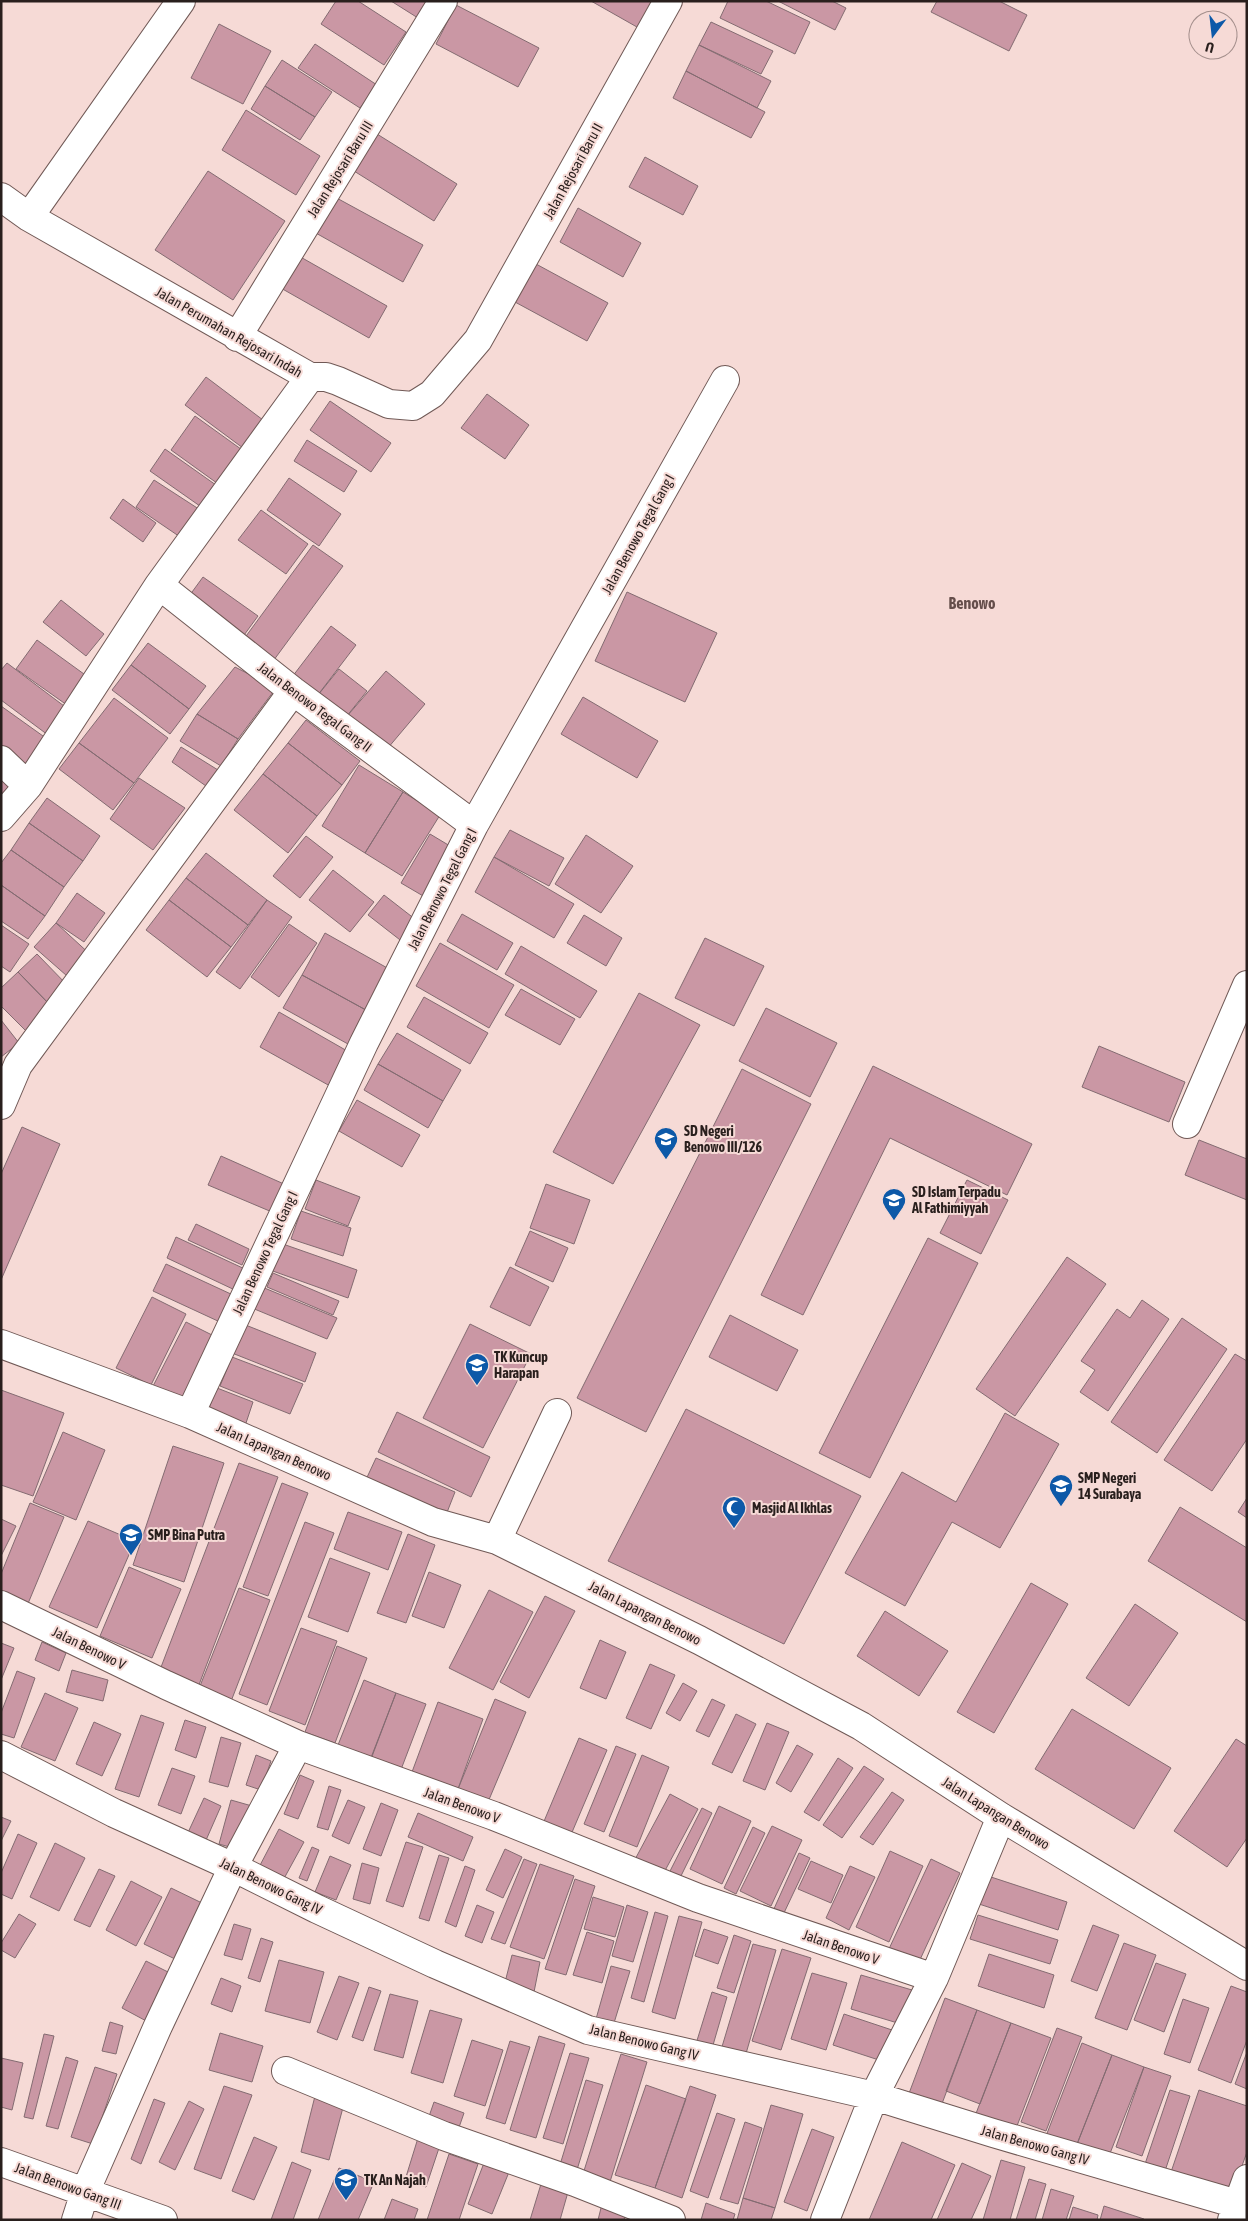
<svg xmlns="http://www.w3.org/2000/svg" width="1248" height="2221" font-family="'Asap Condensed',sans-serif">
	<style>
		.building { fill: #ca97a4; stroke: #836b71 }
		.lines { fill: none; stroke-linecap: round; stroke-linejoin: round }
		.minor-casing { stroke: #705956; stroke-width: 30 }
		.minor { stroke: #fff; stroke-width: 28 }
		.labels { text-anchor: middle; stroke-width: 4; stroke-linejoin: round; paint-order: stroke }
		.street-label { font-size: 14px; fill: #291f1d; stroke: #f6dad6 }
		.poi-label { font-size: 14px; font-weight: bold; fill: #291f1d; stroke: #f6dad6; text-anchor: start }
		.quarter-label { font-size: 16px; font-weight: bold; fill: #654e4b; stroke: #f6dad6 }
	</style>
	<rect width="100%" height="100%" fill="#f6dad6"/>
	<path class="building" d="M336,1H358L406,32L384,65L321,24Z
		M391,1H429L418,18Z
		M591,1H654L644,31Z
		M728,1H766L810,22L795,54L720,18Z
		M778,1H832L846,8L835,30Z
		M937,1H999L1027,15L1009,51L931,12Z
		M456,5L539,48L518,87L436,44Z
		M711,22L773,51L761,74L699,45Z
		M219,24L271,51L243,104L191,78Z
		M315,44L377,85L360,108L298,68Z
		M699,45L771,81L757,108L686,71Z
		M282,60L332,92L315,117L265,86Z
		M686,71L765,112L751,138L673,98Z
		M265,86L315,117L300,140L251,109Z
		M246,110L320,156L296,195L222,150Z
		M377,134L457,184L434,221L354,171Z
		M645,157L698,186L683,215L629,187Z
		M208,171L285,221L233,300L155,250Z
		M333,196L423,245L403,282L314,232Z
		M578,208L641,243L623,277L560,242Z
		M297,255L387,306L369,338L279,287Z
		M536,264L608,303L587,341L515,302Z
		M206,377L263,420L243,448L185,405Z
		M487,394L529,425L505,459L461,428Z
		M330,401L391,443L371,472L310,430Z
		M195,416L245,452L221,486L171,450Z
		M307,440L357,471L344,492L294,461Z
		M165,449L223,490L207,511L150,471Z
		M289,478L341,514L319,546L267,510Z
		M154,480L208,515L189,543L136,507Z
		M123,499L156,523L143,542L110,518Z
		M261,510L308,544L286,574L238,540Z
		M313,545L343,566L268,668L238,647Z
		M203,577L258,616L239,642L184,603Z
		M627,592L717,633L685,702L595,661Z
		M61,600L104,634L86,656L43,622Z
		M331,626L356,645L314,700L289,681Z
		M37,640L95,682L74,710L16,669Z
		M148,643L206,686L189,709L131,665Z
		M7,663L68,709L48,735L1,700V670Z
		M131,665L189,709L170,734L112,690Z
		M235,667L276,688L238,739L197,714Z
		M339,669L367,691L342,722L314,700Z
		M386,671L425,704L382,755L342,722Z
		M583,697L658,741L637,778L561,734Z
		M114,698L168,738L134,783L79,743Z
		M1,706L50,741L29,771L1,751Z
		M197,714L238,739L221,766L180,741Z
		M306,720L360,761L342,785L288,743Z
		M79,743L134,783L113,810L59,769Z
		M288,743L342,785L317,816L263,774Z
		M181,747L218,770L206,786L172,762Z
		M359,765L403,792L365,853L322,826Z
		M1,773L22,788L1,814Z
		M263,774L317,816L288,853L234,810Z
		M139,778L185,808L153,850L110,819Z
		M403,792L440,815L402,876L365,853Z
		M47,798L100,836L83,861L29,823Z
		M29,823L83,861L64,887L11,850Z
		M510,830L564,858L549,886L494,857Z
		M430,834L460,852L430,900L401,883Z
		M586,835L633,866L601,913L555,884Z
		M306,836L333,857L300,898L273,876Z
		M11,850L64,887L45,916L1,885V863Z
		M206,853L267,900L248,925L186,878Z
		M494,857L574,904L554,938L475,892Z
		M333,870L374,902L350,932L309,900Z
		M186,878L248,925L231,947L169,900Z
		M1,885L45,916L28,939L1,921Z
		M77,893L105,913L84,942L56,923Z
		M384,895L420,923L404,943L368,915Z
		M169,900L231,947L207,977L146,930Z
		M267,900L292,917L240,989L216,972Z
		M462,914L513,943L497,970L447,941Z
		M584,915L622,938L606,966L567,943Z
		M56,923L93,957L75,983L34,947Z
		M289,924L317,943L279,997L251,977Z
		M1,925L29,944L10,972L1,966Z
		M325,933L398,974L375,1015L302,975Z
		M705,938L764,966L734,1026L675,998Z
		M440,943L514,985L489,1028L416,986Z
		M521,946L597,991L580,1018L505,974Z
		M37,954L70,988L51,1006L18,972Z
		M18,972L51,1006L26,1031L1,1006V988Z
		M302,975L375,1015L357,1049L283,1008Z
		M521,989L575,1019L560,1045L505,1015Z
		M639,993L700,1025L613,1184L553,1152Z
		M424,997L488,1033L470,1064L407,1027Z
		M766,1008L837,1043L810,1097L739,1061Z
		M279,1012L349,1052L330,1086L260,1047Z
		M1,1020L19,1043L1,1057Z
		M397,1033L461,1070L443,1101L378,1064Z
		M1099,1046L1185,1082L1169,1122L1082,1087Z
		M378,1064L443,1101L428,1128L364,1090Z
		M873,1066L1032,1144L1007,1195L890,1138L803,1315L761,1295Z
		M742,1069L811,1104L646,1432L577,1398Z
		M357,1100L420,1135L402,1167L339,1131Z
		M22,1127L60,1144L1,1280V1174Z
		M1199,1140L1247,1159V1200L1185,1175Z
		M221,1156L284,1184L272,1212L208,1185Z
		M316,1180L360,1197L348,1226L305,1209Z
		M967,1180L1008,1200L981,1254L940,1233Z
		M546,1184L590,1200L574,1244L530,1228Z
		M301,1211L351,1228L343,1256L291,1239Z
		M196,1224L249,1249L242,1265L188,1240Z
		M530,1231L568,1248L553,1282L515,1265Z
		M176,1237L247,1270L237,1291L167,1258Z
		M928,1238L978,1263L870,1478L819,1453Z
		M280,1243L357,1270L348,1298L270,1270Z
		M1067,1257L1106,1284L1015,1416L976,1389Z
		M166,1264L233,1295L220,1322L153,1291Z
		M510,1267L549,1287L530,1326L490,1307Z
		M273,1273L339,1301L333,1315L267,1287Z
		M262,1287L337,1318L327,1339L252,1308Z
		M152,1297L186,1314L151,1385L116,1368Z
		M1142,1300L1169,1319L1108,1411L1080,1392L1095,1370L1081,1361L1117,1309L1130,1318Z
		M730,1315L798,1350L777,1391L709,1357Z
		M1182,1318L1227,1349L1157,1453L1111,1422Z
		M186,1322L222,1340L188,1408L151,1390Z
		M243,1324L316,1353L305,1382L232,1353Z
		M470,1324L531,1354L483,1448L423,1418Z
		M1235,1354L1247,1361V1439L1212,1491L1164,1460Z
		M232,1357L303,1384L290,1414L220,1386Z
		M217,1388L253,1402L243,1432L205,1418Z
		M1,1390L64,1413L33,1496L1,1485Z
		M686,1409L861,1496L784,1644L608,1561Z
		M397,1412L490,1457L471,1497L378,1452Z
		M1005,1413L1059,1444L1000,1548L952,1522L905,1606L845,1573L902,1472L956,1502Z
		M63,1432L105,1450L76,1520L33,1502Z
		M173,1446L224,1463L184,1582L133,1565Z
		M376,1458L455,1492L444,1520L363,1486Z
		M239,1463L278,1477L197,1690L158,1675Z
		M282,1483L308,1493L268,1596L243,1587Z
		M1247,1498V1518L1238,1512Z
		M30,1503L64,1517L27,1606L1,1595V1574Z
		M1180,1507L1247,1548V1622L1148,1561Z
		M348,1512L402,1532L388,1570L334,1549Z
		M1,1519L16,1526L1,1556Z
		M88,1521L135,1541L97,1628L49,1607Z
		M305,1522L334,1533L267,1705L239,1694Z
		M408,1534L435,1545L406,1623L377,1613Z
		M330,1558L370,1573L348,1632L308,1617Z
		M129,1567L181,1589L152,1658L100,1636Z
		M429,1572L461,1585L444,1628L412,1616Z
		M1031,1583L1068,1604L994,1733L957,1712Z
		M239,1588L270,1600L230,1704L198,1691Z
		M489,1590L533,1612L493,1690L449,1668Z
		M545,1596L575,1611L529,1698L500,1682Z
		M1135,1604L1178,1633L1129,1706L1086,1678Z
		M885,1611L948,1651L919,1696L857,1656Z
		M301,1628L337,1641L305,1725L269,1711Z
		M600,1640L626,1652L606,1699L580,1688Z
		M42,1642L66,1653L59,1671L35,1660Z
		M1,1643L14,1648L1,1680Z
		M337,1646L367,1658L335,1743L305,1732Z
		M650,1664L675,1675L651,1729L626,1718Z
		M72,1670L108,1680L103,1701L66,1692Z
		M17,1671L35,1678L14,1738L1,1734V1713Z
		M364,1680L396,1693L368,1767L334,1755Z
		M683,1683L697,1691L680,1721L666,1713Z
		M45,1693L78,1708L55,1761L21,1747Z
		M396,1693L426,1704L397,1780L367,1768Z
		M495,1699L526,1712L488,1802L458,1789Z
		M712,1699L725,1705L709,1737L696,1731Z
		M438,1702L483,1719L458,1789L412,1772Z
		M1072,1709L1171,1768L1134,1829L1035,1769Z
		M736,1714L756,1724L732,1773L712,1764Z
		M141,1715L164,1723L139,1797L115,1789Z
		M185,1720L206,1727L196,1758L175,1750Z
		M94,1722L121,1734L102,1776L76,1764Z
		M767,1723L789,1732L765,1790L743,1781Z
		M221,1737L241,1743L228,1787L209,1782Z
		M579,1738L607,1750L570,1837L542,1826Z
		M1236,1739L1247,1746V1838L1227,1867L1174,1831Z
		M797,1745L813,1754L791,1792L776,1783Z
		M616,1746L636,1754L604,1832L584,1824Z
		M256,1755L271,1761L261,1790L246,1785Z
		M642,1755L669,1767L637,1847L609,1836Z
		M838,1758L853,1768L819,1821L804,1812Z
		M864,1766L884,1779L842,1838L823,1825Z
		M172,1768L195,1776L181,1814L158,1805Z
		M300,1775L314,1781L298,1819L284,1814Z
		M329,1786L341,1790L328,1830L317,1827Z
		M892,1792L904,1800L873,1845L860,1837Z
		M670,1794L698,1809L660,1880L632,1865Z
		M204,1798L221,1806L203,1847L185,1839Z
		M231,1800L252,1806L240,1850L219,1844Z
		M348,1800L365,1807L349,1844L332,1836Z
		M381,1803L398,1810L381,1856L363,1849Z
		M719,1806L751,1821L722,1884L690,1869Z
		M702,1808L712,1813L677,1884L666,1879Z
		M418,1813L473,1837L463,1861L408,1837Z
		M1,1817L11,1821L1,1841Z
		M772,1826L802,1840L771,1906L740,1891Z
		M753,1827L765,1833L736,1894L724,1888Z
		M279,1829L304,1842L281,1884L257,1871Z
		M18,1834L37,1843L12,1899L1,1894V1873Z
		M406,1842L423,1847L403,1907L386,1901Z
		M55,1843L85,1858L59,1911L30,1897Z
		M312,1847L319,1850L307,1881L299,1878Z
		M505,1849L522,1857L503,1898L486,1890Z
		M890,1851L923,1866L889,1942L856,1927Z
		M799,1853L810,1858L783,1915L773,1911Z
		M439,1855L449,1858L429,1921L419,1918Z
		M330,1856L351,1865L336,1900L315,1892Z
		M524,1859L537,1864L505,1944L491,1939Z
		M931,1859L960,1873L918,1964L888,1951Z
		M811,1861L843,1875L831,1903L798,1889Z
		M362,1863L379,1868L370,1904L353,1899Z
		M540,1864L574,1876L544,1959L510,1947Z
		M465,1866L475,1870L456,1927L445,1922Z
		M850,1866L875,1877L849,1930L826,1918Z
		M99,1869L115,1876L90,1927L74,1920Z
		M988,1876L1067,1902L1058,1930L979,1904Z
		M575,1879L595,1886L566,1975L545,1969Z
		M131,1881L162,1897L136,1946L106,1930Z
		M171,1888L202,1903L175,1959L144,1944Z
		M593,1897L624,1907L615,1937L584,1929Z
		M477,1905L494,1912L482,1943L465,1936Z
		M627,1905L648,1912L633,1962L612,1956Z
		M655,1912L668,1916L644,2002L631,1998Z
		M19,1914L36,1924L15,1958L1,1950V1943Z
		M978,1915L1058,1940L1050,1964L970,1939Z
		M679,1916L702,1922L675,2019L652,2012Z
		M234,1924L251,1929L242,1960L224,1955Z
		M1093,1925L1119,1935L1097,1991L1071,1981Z
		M704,1929L728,1937L718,1964L695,1956Z
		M587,1932L614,1941L602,1983L573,1975Z
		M734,1935L751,1941L734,1993L717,1988Z
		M261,1938L273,1942L260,1982L248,1978Z
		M1124,1943L1156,1955L1127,2030L1095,2018Z
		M753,1944L776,1950L745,2057L721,2050Z
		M782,1949L811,1958L781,2050L752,2041Z
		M989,1954L1054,1975L1044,2008L978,1986Z
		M512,1955L540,1962L533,1997L503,1990Z
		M279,1960L324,1972L310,2023L265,2011Z
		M146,1961L174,1975L150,2023L122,2008Z
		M1156,1963L1186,1974L1164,2032L1134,2020Z
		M611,1966L630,1971L614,2023L596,2019Z
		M812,1973L847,1983L826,2050L791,2039Z
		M861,1975L912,1990L901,2024L851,2009Z
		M339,1976L359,1983L337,2040L317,2032Z
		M221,1978L241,1986L232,2012L211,2004Z
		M1231,1986L1247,1992V2040L1231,2083L1198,2070Z
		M369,1987L381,1991L363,2041L352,2037Z
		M712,1992L727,1997L711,2052L695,2047Z
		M390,1994L418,2001L403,2058L374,2050Z
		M945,1998L977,2010L940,2109L908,2096Z
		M1183,1999L1209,2008L1190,2063L1164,2054Z
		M430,2010L462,2019L443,2083L411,2073Z
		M977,2010L1011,2023L980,2104L946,2091Z
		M844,2014L898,2032L888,2063L833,2045Z
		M110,2022L123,2026L116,2054L102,2051Z
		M1011,2023L1051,2038L1015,2131L975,2116Z
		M1057,2028L1082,2037L1046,2131L1021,2122Z
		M220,2033L263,2046L252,2082L209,2070Z
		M44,2034L54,2036L33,2119L24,2117Z
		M539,2036L565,2044L536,2138L510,2130Z
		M472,2040L503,2050L485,2106L454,2096Z
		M510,2041L530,2047L505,2124L486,2118Z
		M1082,2043L1112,2055L1076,2147L1046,2136Z
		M1247,2052V2089L1235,2084Z
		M570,2053L589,2058L563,2144L543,2138Z
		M621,2054L647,2062L609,2185L582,2177Z
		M1112,2055L1144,2067L1107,2161L1075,2149Z
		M66,2057L78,2061L58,2129L46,2126Z
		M1,2058L23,2063L12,2110L1,2107Z
		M95,2067L117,2074L93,2144L71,2137Z
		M1144,2067L1171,2076L1142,2156L1116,2147Z
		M586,2080L603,2085L576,2173L559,2168Z
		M646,2085L686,2099L655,2188L615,2175Z
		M224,2086L252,2095L221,2179L194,2169Z
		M690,2086L716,2095L682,2198L655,2188Z
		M1170,2090L1190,2096L1164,2174L1144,2167Z
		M1199,2090L1247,2106V2152L1231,2196L1170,2175Z
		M316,2092L345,2100L329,2160L301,2152Z
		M154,2099L165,2103L141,2164L131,2159Z
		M189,2101L204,2109L175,2170L159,2162Z
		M434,2102L464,2113L456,2136L426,2125Z
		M771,2105L803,2114L775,2208L743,2198Z
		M717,2113L735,2119L708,2198L690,2191Z
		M745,2122L762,2128L738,2204L720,2199Z
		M812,2129L834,2137L807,2211L784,2202Z
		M254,2137L277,2147L254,2200L232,2191Z
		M418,2138L440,2145L426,2187L405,2180Z
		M902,2142L955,2165L931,2220H869Z
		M449,2154L478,2164L459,2220H427Z
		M1001,2160L1025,2167L1010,2220H983Z
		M292,2162L311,2170L293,2220H271Z
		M484,2163L509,2172L492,2214L468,2204Z
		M962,2163L991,2176L971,2220H937Z
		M339,2168L374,2182L358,2220H318Z
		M1029,2179L1046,2184L1035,2220H1016Z
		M541,2184L568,2192L560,2220H530Z
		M1051,2189L1074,2196L1066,2220H1042Z
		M743,2198L775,2208L771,2220H737Z
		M392,2199L418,2209L414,2220H384Z
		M706,2203L735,2214L733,2220H701Z
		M602,2204L626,2211L624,2220H598Z
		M1104,2206L1144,2219V2220H1100Z
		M1073,2207L1098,2215L1097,2220H1069Z"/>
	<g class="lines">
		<g class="minor-casing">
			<path id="minor" d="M1,197L29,217L310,377H326L338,381L389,404L413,406L432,394L478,340L668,1
				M29,217L181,1
				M237,337L443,1
				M159,585L293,691L474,825
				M1,760L28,786
				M1,817L28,786L159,585L310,377
				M1,1105L18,1065L293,691
				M1187,1124L1247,985
				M1,1344L190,1414L433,1522L497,1540L699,1640L861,1726L1001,1817L1247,1966
				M190,1414L364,1043L474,825L725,380
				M497,1540L557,1413
				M1,1605L166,1685L298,1745L494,1816L698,1898L934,1978
				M1,1755L114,1813L233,1867L317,1909L435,1964L588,2030L874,2096L993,2133L1237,2204
				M286,2071L444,2136L575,2182L671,2220
				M1,2162L163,2220
				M76,2220L85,2192L158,2026L233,1867L298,1745
				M825,2220L874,2096L934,1978L1001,1817
				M1232,2220L1247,2179"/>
		</g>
		<use href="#minor" class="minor"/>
	</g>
	<defs>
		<g id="school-pin" transform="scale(1.25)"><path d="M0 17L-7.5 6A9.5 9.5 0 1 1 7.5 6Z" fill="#0d59a8" stroke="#f6dad6"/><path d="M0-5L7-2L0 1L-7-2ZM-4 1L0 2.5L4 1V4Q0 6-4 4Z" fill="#fff"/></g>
		<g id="mosque-pin" transform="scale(1.25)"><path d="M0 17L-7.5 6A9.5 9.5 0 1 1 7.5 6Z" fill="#0d59a8" stroke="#f6dad6"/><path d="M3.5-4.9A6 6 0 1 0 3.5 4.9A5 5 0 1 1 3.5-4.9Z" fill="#fff"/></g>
	</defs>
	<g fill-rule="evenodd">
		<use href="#school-pin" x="666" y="1139"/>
		<use href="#school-pin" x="894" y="1200"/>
		<use href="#school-pin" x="477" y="1365"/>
		<use href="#school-pin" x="1061" y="1486"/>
		<use href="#mosque-pin" x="734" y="1508"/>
		<use href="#school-pin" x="131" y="1535"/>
		<use href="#school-pin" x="346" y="2180"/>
	</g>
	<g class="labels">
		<g class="street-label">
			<text transform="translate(340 169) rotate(-58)" y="5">Jalan Rejosari Baru III</text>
			<text transform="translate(573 171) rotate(-61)" y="5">Jalan Rejosari Baru II</text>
			<text transform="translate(229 332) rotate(30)" y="5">Jalan Perumahan Rejosari Indah</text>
			<text transform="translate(638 534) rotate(-61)" y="5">Jalan Benowo Tegal Gang I</text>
			<text transform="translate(315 707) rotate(37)" y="5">Jalan Benowo Tegal Gang II</text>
			<text transform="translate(442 889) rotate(-63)" y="5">Jalan Benowo Tegal Gang I</text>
			<text transform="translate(265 1253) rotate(-65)" y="5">Jalan Benowo Tegal Gang I</text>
			<text transform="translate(274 1451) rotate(24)" y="5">Jalan Lapangan Benowo</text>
			<text transform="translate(645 1613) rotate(27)" y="5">Jalan Lapangan Benowo</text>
			<text transform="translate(89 1648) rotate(26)" y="5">Jalan Benowo V</text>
			<text transform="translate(462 1805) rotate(20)" y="5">Jalan Benowo V</text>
			<text transform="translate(996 1813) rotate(32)" y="5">Jalan Lapangan Benowo</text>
			<text transform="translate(271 1886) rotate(26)" y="5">Jalan Benowo Gang IV</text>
			<text transform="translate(841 1947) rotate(19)" y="5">Jalan Benowo V</text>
			<text transform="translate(644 2042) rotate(14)" y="5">Jalan Benowo Gang IV</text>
			<text transform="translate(1035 2145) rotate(16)" y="5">Jalan Benowo Gang IV</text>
			<text transform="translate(68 2186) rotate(20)" y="5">Jalan Benowo Gang III</text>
		</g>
		<g class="poi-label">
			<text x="684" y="1136">SD Negeri<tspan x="684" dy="16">Benowo III/126</tspan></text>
			<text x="912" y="1197">SD Islam Terpadu<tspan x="912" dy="16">Al Fathimiyyah</tspan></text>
			<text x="494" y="1362">TK Kuncup<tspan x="494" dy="16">Harapan</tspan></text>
			<text x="1078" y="1483">SMP Negeri<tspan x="1078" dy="16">14 Surabaya</tspan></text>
			<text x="752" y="1513">Masjid Al Ikhlas</text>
			<text x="148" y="1540">SMP Bina Putra</text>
			<text x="364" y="2185">TK An Najah</text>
		</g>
		<g class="quarter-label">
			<text x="972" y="609">Benowo</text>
		</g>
	</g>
	<rect width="1248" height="2221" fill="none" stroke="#291f1d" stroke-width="5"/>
	<g transform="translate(1213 35) rotate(195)"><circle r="24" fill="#f6dad6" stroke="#a48f8c"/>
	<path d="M0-4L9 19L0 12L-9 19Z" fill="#0d59a8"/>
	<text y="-8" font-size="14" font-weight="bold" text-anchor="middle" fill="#291f1d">U</text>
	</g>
</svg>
